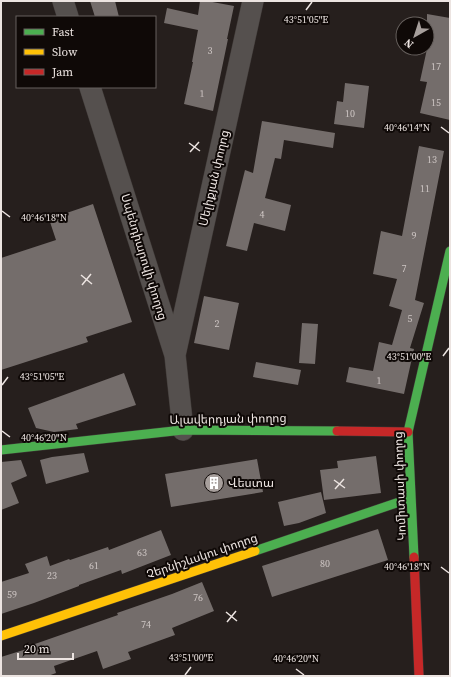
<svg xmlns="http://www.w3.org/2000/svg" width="451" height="677" font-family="'Source Serif 4','Noto Sans Armenian',serif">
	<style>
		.building { fill: #746d6b }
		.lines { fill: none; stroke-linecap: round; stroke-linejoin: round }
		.street-casing { stroke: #3f3937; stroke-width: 22 }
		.fast-casing { stroke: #3f3937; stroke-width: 10 }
		.slow-casing { stroke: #3f3937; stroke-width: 10 }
		.jam-casing { stroke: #3f3937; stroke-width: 10 }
		.street { stroke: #55504e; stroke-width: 21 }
		.fast { stroke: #4caf50; stroke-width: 9 }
		.slow { stroke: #ffc107; stroke-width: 9 }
		.jam { stroke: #c62828; stroke-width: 9 }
		.ticks { fill: none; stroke: #ece4e1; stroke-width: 1.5 }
		.labels { text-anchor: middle; stroke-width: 4; stroke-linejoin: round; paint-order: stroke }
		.number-label { font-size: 10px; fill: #cec6c4 }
		.street-label { font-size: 12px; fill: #ece4e1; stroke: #0f0907 }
		.poi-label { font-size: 12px; fill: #ece4e1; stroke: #0f0907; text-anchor: start }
		.ticks-label { font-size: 10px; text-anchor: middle; fill: #ece4e1; stroke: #0f0907; stroke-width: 4; stroke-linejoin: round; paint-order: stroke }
	</style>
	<rect width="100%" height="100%" fill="#261f1d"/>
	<path class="building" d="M90,1H115L119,17H95Z
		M200,1H207L234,6L227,39H228L213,111L184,104L193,62H192L198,30L164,23L167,8L198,15Z
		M427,14L450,18V120L420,113L427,82L420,81L427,49Z
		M345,83L369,86L364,128L334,124L337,101L343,102Z
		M262,121L335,133L333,148L284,140L281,159L275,158L265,198L291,205L285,231L254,223L247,251L226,246L245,170L253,173Z
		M419,146L444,151L415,300L424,303L410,348L414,349L404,394L346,382L349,367L373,371L379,342L392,345L402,310L389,306L397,279L373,274L381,231L402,236Z
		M93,204L132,322L86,337L88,342L1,370V258L56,240L49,219Z
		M204,296L239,303L229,350L194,343Z
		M302,323L318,324L315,364L299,363Z
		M256,362L301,370L298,385L253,377Z
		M124,373L136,405L76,424L78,429L54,432L36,428L28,408Z
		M84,453L89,472L46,484L40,460L52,457Z
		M376,456L381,493L324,500L320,470L338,468L337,461Z
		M257,459L263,492L171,507L165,474Z
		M21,460L27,476L11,483L19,503L1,510V462Z
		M321,492L326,513L299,523L284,526L278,502Z
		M378,529L388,560L272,597L262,566Z
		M161,530L171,555L122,574L121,570L79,585V586L34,603L1,614V582L29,573L25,564L47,556L50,566L69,559L70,560L108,547L109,550Z
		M202,582L214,611L172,628L175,635L128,652L131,659L103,669L97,651L54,666L56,673L48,676H1V657L33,647L32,645L118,615L117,613L172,594Z"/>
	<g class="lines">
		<g class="street-casing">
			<path id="street" d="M63,1L68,17
				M90,87L175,355L183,430
				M175,355L253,1"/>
		</g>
		<g class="fast-casing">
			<path id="fast" d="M1,450L183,430L337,431
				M255,551L411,498
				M414,557L408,432L450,251"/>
		</g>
		<g class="slow-casing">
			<path id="slow" d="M1,636L255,551"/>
		</g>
		<g class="jam-casing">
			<path id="jam" d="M337,431L408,432
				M414,557L419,676"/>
		</g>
		<use href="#street" class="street"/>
		<use href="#fast" class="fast"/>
		<use href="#slow" class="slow"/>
		<use href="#jam" class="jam"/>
	</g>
	<path class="ticks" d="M306,10L312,2M441,127L449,133M189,143L200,151M190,152L199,142M2,211L10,217M81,275L92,284M82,285L91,274M443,356L449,348M2,385L8,377M2,431L10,437M334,480L345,488M335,489L344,479M441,567L449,573M226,612L237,621M227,622L236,611M296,669L304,675M185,675L191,667"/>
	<defs>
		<g id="building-disc" transform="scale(1)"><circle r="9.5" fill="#a79f9c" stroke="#0f0907"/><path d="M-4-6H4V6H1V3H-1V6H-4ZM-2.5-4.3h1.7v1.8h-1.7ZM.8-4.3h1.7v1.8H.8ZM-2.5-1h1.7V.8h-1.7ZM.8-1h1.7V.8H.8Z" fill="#fff"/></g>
	</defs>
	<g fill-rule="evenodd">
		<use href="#building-disc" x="214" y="483"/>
	</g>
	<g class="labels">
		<g class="number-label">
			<text x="210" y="54">3</text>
			<text x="436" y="70">17</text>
			<text x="202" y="97">1</text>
			<text x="436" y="106">15</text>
			<text x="350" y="117">10</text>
			<text x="432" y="163">13</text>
			<text x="425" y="192">11</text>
			<text x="262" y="218">4</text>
			<text x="414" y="239">9</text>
			<text x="404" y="272">7</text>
			<text x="410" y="322">5</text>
			<text x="217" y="327">2</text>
			<text x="379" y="384">1</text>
			<text x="142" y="556">63</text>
			<text x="325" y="567">80</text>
			<text x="94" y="569">61</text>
			<text x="52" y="579">23</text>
			<text x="12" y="598">59</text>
			<text x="198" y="601">76</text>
			<text x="146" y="628">74</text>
		</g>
		<g class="street-label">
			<text transform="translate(214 178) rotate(-77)" y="4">Մելիքյան փողոց</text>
			<text transform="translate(144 257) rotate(73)" y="4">Սպենդիարովի փողոց</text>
			<text transform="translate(228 419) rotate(-1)" y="4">Ալավերդյան փողոց</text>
			<text transform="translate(400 486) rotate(-92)" y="4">Կոմիտասի փողոց</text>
			<text transform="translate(202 556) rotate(-19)" y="4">Չերնիշևսկու փողոց</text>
		</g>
		<g class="poi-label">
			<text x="228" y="487">Վեստա</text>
		</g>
	</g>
	<g class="ticks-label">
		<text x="306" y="23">43°51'05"E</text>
		<text x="407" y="131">40°46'14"N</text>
		<text x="44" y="221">40°46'18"N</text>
		<text x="409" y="360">43°51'00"E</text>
		<text x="42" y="380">43°51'05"E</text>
		<text x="44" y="441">40°46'20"N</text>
		<text x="407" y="570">40°46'18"N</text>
		<text x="191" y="661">43°51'00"E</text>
		<text x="296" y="662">40°46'20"N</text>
	</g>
	<rect width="451" height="677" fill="none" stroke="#ece4e1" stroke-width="4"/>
	<rect x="16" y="16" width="140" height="72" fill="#0f0907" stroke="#67615e"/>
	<rect x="24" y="29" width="20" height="6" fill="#4caf50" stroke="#67615e"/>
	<text x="52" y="36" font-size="12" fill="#ece4e1">Fast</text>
	<rect x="24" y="49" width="20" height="6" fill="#ffc107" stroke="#67615e"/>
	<text x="52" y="56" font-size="12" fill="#ece4e1">Slow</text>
	<rect x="24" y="69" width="20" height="6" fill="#c62828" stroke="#67615e"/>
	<text x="52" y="76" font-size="12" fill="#ece4e1">Jam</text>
	<g transform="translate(415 36) rotate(219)"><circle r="19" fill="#0f0907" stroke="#67615e"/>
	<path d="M0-3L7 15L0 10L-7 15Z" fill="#a79f9c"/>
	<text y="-6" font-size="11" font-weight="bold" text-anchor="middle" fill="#ece4e1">N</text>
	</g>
	<path d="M18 653v6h55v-6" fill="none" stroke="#ece4e1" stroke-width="2"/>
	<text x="24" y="653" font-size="12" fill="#ece4e1" stroke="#0f0907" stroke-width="3" paint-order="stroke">20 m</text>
</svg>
